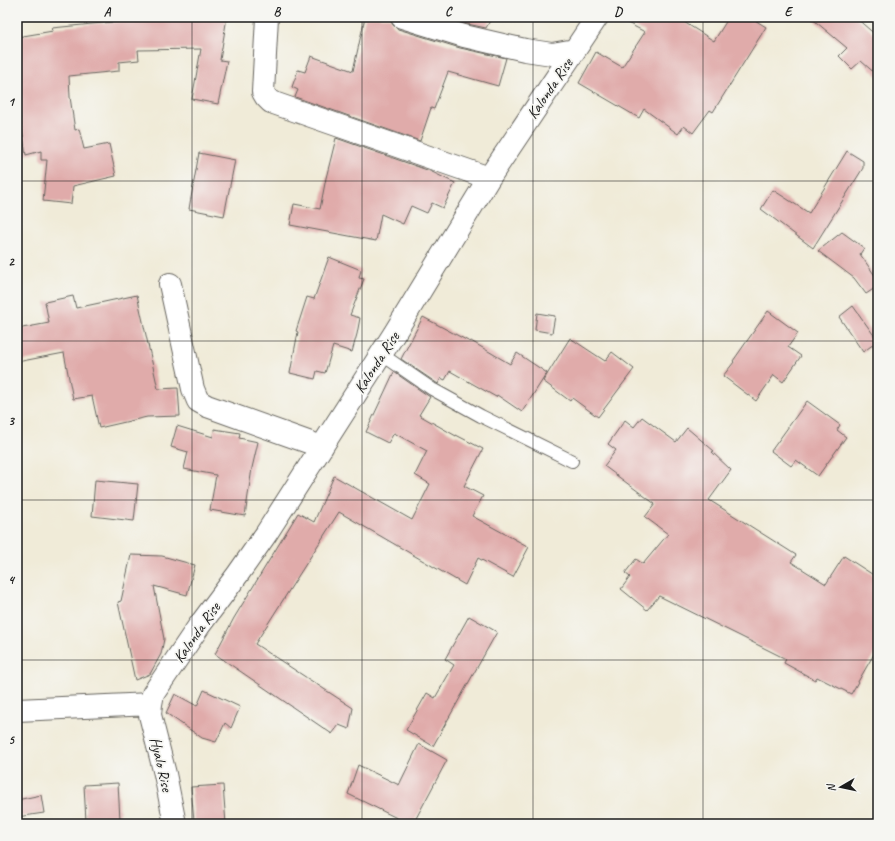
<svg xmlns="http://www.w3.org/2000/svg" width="895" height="841" font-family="Caveat,sans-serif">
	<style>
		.building { fill: #e0abaa }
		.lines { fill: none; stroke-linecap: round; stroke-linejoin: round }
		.service-casing { stroke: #66645e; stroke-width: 14 }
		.minor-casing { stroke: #66645e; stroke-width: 24 }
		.service { stroke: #fff; stroke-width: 12 }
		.minor { stroke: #fff; stroke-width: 22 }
		.grid { fill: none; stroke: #1c1c1c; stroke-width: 1; stroke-opacity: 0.55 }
		.labels { text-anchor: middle; stroke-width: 3.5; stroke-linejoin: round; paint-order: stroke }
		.street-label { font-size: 16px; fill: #1c1c1c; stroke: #f6f6f2 }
		.neatline { fill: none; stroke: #1c1c1c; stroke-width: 1.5 }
		.grid-label { font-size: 13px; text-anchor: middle; font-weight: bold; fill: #1c1c1c }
	</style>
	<rect width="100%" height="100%" fill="#f6f6f2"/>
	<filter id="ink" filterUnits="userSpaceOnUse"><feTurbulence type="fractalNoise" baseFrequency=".025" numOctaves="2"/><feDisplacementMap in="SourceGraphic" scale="8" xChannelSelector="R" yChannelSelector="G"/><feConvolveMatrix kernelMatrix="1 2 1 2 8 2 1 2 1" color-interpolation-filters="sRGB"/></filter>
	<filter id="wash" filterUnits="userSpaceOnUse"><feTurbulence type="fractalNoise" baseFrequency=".012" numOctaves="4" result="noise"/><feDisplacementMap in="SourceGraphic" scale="16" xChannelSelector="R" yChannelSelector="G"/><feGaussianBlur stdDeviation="0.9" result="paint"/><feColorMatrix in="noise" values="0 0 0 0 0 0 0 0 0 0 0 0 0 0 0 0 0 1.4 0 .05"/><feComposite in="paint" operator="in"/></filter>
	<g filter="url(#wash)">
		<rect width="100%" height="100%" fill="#f0ebd8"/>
		<g id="blocks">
			<path class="building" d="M124,17H227L220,60L227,61L218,104L192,99L201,49L138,50L139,60L119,62V71L69,76L70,97L75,130L79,129L84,149L109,144L116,176L73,186L71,204L43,201L47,160H41V151L26,155L17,98V37L53,31L52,28L123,21Z
				M365,17H390V20L393,25L398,29L460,48L506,58L498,86L448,72L434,109L431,108L420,141L295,97L298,90L292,87L298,70L305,72L311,56L353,71Z
				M445,17H492L486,28L467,24Z
				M616,17H676L714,41L729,17H750L766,27L713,112L710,110L693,133L684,126L678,134L644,109L639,118L579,83L596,52L622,67L645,32Z
				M810,17H855L878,37V76L861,61L852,69L839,56L847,48Z
				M336,138L430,171L455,183L443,208L432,203L427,213L411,206L403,224L381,214L376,241L290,225L294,204L320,209L326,178Z
				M847,151L863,161V168L813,248L761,209L773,190L809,213Z
				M199,153L235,160L224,216L189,209Z
				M842,232L864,248L860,254L878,280V286L866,294L854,278L818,251Z
				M329,257L361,270L359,278L364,279L350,315L360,318L357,334L352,352L333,346L325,373L317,371L315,379L290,373L298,332L296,331L307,297L314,299Z
				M137,295L158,389L178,388L180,416L147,417L99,428L92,396L73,399L64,353L17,362V329L49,323L45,302L73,296L76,308Z
				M853,306L878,341L863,352L839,317Z
				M768,311L798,333L788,347L801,356L783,382L774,375L756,401L723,376L734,362L733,361Z
				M537,313L555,316L552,333L535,330Z
				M423,317L470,342L471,341L510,364L517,353L547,373L522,412L497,395L496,397L450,371L445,380L441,378L438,384L401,359Z
				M570,338L605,361L612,352L634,369L598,417L572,398L570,401L543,381Z
				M394,372L430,397L419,415L456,436V435L483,449L464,486L483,496L472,516L529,547L513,577L478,558L465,585L339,512L255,644L353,708L349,729L339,725L332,734L215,654L234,618L298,513L314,522L334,476L412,520L430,484L415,475L427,451L394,433L388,443L366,432Z
				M807,401L840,425L837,430L846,437L818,476L796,460L791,466L771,451Z
				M642,417L676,442L687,428L714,451L712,452L731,470L709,500L796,555L791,562L826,584L844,556L878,578V647L851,694L817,677L815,680L784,663L786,659L740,636L659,596L647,610L621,589L630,577L625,573L636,559L643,564L668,534L645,517L655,504L604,466L616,450L608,444L625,420L634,427Z
				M177,426L213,437L214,429L240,433L239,438L258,442L252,468L245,516L210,510L216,475L184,469L188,452L171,447Z
				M95,480L138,484L134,521L92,516Z
				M131,555L162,556L195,565L187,595L154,586L164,639L161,654L150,674L135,680L118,602L121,601Z
				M469,616L497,632L433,746L406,730L427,693L435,698L454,665L445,659Z
				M204,690L240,707L231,728L225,723L216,742L202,738L166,713L175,694L197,706Z
				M419,744L447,760L413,824H409L348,794L358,765L399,785Z
				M118,783L120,820L86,822L84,785Z
				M223,785L226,824H199L198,821H194L191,787Z
				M41,795L44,813L17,817V800Z"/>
		</g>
	</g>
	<g filter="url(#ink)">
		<use href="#blocks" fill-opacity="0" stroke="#66645e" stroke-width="1"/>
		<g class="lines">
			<g class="service-casing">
				<path id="service" d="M381,354L432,389L481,416L572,461"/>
			</g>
			<g class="minor-casing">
				<path id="minor" d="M267,17L263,92L266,97L271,102L489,178
					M402,17L464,36L525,50L552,54L575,50
					M170,284L193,389L198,401L207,406L322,447
					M17,710L151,704
					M175,824L165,774L150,715L151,704L153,694L199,626L238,574L266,534L394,334L489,178L597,17"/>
			</g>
			<use href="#service" class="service"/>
			<use href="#minor" class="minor"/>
		</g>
	</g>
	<path class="grid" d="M192,17V824M362,17V824M533,17V824M703,17V824M17,181H878M17,341H878M17,500H878M17,660H878"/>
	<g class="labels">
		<g class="street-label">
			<text transform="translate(549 88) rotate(-56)" y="6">Kalonda Rise</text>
			<text transform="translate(376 362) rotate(-57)" y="6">Kalonda Rise</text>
			<text transform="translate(196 632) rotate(-55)" y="6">Kalonda Rise</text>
			<text transform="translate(162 764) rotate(77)" y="6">Hyalo Rise</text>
		</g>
	</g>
	<rect width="895" height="841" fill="none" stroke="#f6f6f2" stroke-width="44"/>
	<g transform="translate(841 787) rotate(261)" stroke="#f6f6f2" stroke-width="3" paint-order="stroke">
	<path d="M0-3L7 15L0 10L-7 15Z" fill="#1c1c1c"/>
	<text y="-6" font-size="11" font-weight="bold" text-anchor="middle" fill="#1c1c1c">N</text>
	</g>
	<rect x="22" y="22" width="851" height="797" class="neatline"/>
	<g class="grid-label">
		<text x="107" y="16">A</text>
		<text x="277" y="16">B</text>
		<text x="448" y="16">C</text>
		<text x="618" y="16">D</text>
		<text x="788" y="16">E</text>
		<text x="11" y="106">1</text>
		<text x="11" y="266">2</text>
		<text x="11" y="425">3</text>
		<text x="11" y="584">4</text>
		<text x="11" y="744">5</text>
	</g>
</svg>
